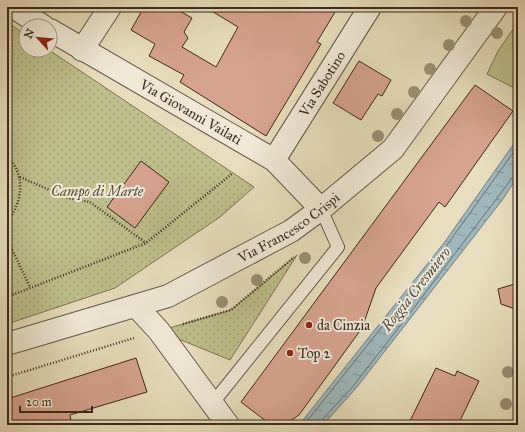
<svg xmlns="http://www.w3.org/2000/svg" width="525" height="432" font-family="'IM FELL Great Primer',serif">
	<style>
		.grass { fill: #bebf8c; stroke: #7c7456 }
		.park { fill: url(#park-dots); stroke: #7c7456 }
		.water { fill: url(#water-ripples); stroke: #757f7e }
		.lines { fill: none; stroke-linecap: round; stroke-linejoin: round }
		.shore { stroke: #6c716e; stroke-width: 1 }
		.building { fill: #d6a391; stroke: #3a2a20 }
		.service-casing { stroke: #665748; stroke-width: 14 }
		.minor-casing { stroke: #665748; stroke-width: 24 }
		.tertiary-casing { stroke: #665748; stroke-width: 24 }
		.path { stroke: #3a2a20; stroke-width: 2.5; stroke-dasharray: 1 2; stroke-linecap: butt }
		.service { stroke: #f0e9d5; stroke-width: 12 }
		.minor { stroke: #f0e9d5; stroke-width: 22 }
		.tertiary { stroke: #f0e9d5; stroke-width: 22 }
		.tree { fill: #9a8f76 }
		.poi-dot { fill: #8f2418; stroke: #f0e9d5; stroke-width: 1.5 }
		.labels { text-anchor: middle; stroke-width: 4; stroke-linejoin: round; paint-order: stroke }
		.street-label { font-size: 14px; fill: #3a2a20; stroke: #f0e9d5 }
		.park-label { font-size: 14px; font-style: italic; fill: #5b4f3b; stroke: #f0e9d5 }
		.poi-label { font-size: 14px; fill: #3a2a20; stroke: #f0e9d5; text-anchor: start }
		.water-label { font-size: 15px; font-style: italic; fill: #534e47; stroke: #f0e9d5 }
	</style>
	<defs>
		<pattern id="park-dots" width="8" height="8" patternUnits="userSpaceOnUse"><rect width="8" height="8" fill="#bebf8c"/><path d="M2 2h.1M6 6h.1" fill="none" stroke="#a4a478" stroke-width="1.8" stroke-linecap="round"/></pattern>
		<pattern id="water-ripples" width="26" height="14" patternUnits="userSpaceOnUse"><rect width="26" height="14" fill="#9db8bd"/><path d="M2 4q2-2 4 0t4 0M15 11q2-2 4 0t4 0" fill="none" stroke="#819699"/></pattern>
	</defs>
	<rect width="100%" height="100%" fill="#e8ddbe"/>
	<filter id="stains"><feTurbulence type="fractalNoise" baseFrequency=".005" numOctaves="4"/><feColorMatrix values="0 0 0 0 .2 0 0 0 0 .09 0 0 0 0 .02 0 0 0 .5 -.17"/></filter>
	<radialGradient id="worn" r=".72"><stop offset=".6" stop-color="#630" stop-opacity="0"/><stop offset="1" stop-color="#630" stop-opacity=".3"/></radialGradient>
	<path class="grass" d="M518,22V90L487,74L498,51Z"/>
	<path class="park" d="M7,22L26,35V50H49L254,187L220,217L115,288L7,324Z
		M297,255L230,360L159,331L231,310Z"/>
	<path class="water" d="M518,138V176L503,199L357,387L323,425H299L444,243Z"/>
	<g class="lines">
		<path class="shore" d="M304,425L447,245L518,146
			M320,425L321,421L354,385L407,317L513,177L518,175"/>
	</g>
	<path class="building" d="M144,7H173L192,18L184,32L188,38L182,47L216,67L238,27L205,7H338L317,42L321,44L266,136L180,82L184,75L149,56L155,44L131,30Z
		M359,61L391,80L382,96L378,94L361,120L333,103Z
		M475,85L513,111L445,207L439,202L376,288L362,328L299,415L284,425H271L241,402Z
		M141,161L169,182L135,228L107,207Z
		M518,283V310L501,304L498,289Z
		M136,358L147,392L70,415L71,421L58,425H10L7,414V399Z
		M436,368L455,376L457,371L479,381L458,425H408Z"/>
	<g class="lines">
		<g class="service-casing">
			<path id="service" d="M212,404L338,247L321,209"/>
		</g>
		<g class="minor-casing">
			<g id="minor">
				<path d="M13,7L43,26"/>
				<path id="s1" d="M50,30L274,160L321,209"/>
				<path d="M82,50L110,7"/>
				<path id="s2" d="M274,160L370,7"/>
				<path d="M136,306L159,331L228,425"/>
			</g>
		</g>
		<g class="tertiary-casing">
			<g id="tertiary">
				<path id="s3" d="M7,344L168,296L291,231L321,209L393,149L496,7"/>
			</g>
		</g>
		<path class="path" d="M7,156C26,174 23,203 7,221
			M20,177L68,198L90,202L146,243
			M7,239L30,287
			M7,297L146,243L233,173
			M183,324L231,310L294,257
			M7,377L134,338"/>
		<use href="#service" class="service"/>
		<use href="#minor" class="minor"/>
		<use href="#tertiary" class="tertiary"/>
	</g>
	<g class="tree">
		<circle cx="466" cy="21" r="6"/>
		<circle cx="497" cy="33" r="6"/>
		<circle cx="449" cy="45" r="6"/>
		<circle cx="430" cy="69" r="6"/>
		<circle cx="414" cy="92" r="6"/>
		<circle cx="397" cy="114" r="6"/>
		<circle cx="378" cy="136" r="6"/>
		<circle cx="305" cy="258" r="6"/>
		<circle cx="257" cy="280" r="6"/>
		<circle cx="222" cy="302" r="6"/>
		<circle cx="508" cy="372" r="6"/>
		<circle cx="506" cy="404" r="6"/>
	</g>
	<g class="poi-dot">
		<circle cx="309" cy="325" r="4"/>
		<circle cx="290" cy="353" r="4"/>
	</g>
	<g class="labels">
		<g class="street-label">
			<text dy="5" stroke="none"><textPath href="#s2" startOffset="90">Via Sabotino</textPath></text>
			<text dy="5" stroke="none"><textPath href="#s1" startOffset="163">Via Giovanni Vailati</textPath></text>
			<text dy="5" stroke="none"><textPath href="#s3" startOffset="307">Via Francesco Crispi</textPath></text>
		</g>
		<g class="park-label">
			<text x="97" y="196">Campo di Marte</text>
		</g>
		<g class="poi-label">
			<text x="317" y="330">da Cinzia</text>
			<text x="298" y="358">Top 2</text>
		</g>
		<g class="water-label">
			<text transform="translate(416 289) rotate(-52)" y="5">Roggia Cresmiero</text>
		</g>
	</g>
	<rect width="525" height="432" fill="none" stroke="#e8ddbe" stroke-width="24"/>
	<rect x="8" y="8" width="509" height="416" fill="none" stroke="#3a2a20" stroke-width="2"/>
	<rect x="12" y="12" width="501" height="408" fill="none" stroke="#3a2a20"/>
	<g transform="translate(38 38) rotate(297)"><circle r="19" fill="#f0e9d5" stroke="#a79d8d"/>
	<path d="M0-3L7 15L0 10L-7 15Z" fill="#8f2418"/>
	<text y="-6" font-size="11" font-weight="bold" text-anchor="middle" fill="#3a2a20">N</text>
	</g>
	<path d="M20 406v6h72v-6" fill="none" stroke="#3a2a20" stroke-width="2"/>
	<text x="26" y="406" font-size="12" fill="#3a2a20" stroke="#f0e9d5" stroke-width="3" paint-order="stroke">20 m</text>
	<rect width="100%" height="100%" filter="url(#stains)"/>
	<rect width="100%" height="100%" fill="url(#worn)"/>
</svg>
